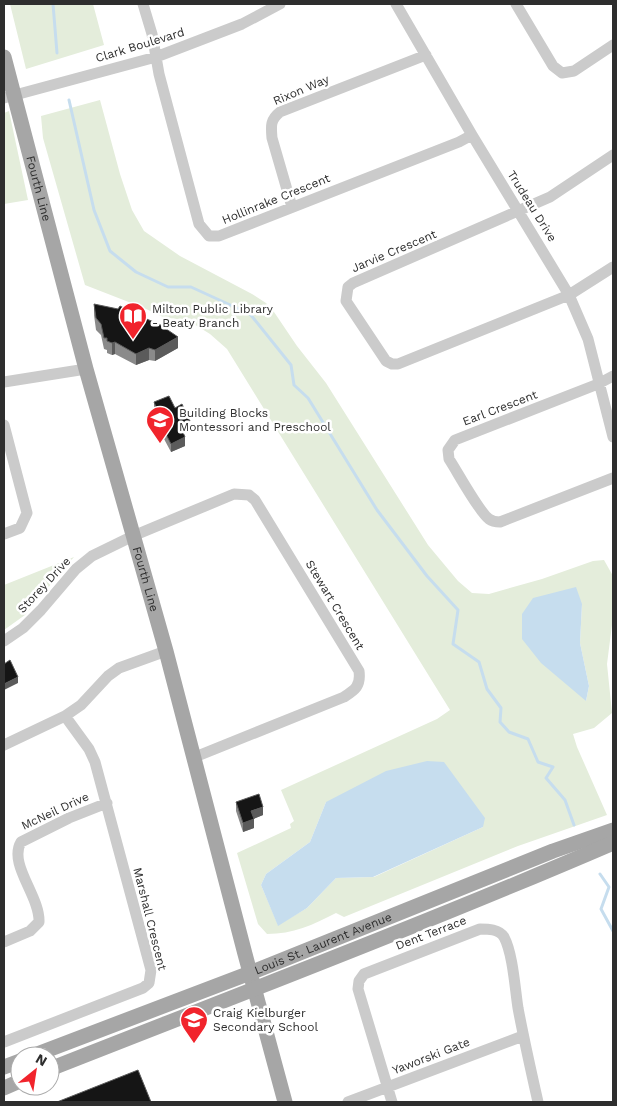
<svg xmlns="http://www.w3.org/2000/svg" width="617" height="1106" font-family="'Work Sans',sans-serif">
	<style>
		.green { fill: #e4eddb; fill-rule: evenodd }
		.water { fill: #c6ddee }
		.lines { fill: none; stroke-linecap: round; stroke-linejoin: round }
		.stream { stroke: #c6ddee; stroke-width: 3 }
		.minor { stroke: #cbcbcb; stroke-width: 11 }
		.major { stroke: #a6a6a6; stroke-width: 15 }
		.wall { fill: #8a8a8a }
		.shaded-wall { fill: #5b5b5b }
		.building { fill: #151515; stroke: #5b5b5b }
		.labels { text-anchor: middle; stroke-width: 5; stroke-linejoin: round; paint-order: stroke }
		.street-label { font-size: 12px; fill: #2e2e2e; stroke: #fff }
		.poi-label { font-size: 12px; fill: #2e2e2e; stroke: #fff; text-anchor: start }
	</style>
	<rect width="100%" height="100%" fill="#fff"/>
	<path class="green" d="M10,4H93L104,45L26,69Z
		M100,100L120,174L132,210L144,231L180,256L252,294L266,303L274,312L297,346L326,383L428,545L458,581L472,593L489,594L542,579L593,561L604,560L613,576V617L607,664L612,713L594,728L573,734L577,747L607,815L518,846L344,917L336,913C313,925 293,934 267,934L258,924L237,853L291,828L290,824L294,821L281,790L437,719L450,710L227,349L210,334L189,321L163,317L144,308L85,285L43,138L41,116ZM533,598L582,604L580,643L589,686L586,701ZM326,802L483,827L374,877L336,878L307,908L278,925L261,885L266,874L310,842Z
		M9,111L28,200L4,204V113Z
		M74,557L25,615L4,630V585Z"/>
	<path class="water" d="M576,587L582,604L580,643L589,686L586,701L541,663L522,639V614L533,598Z
		M427,761L444,762L485,818L483,827L373,877L336,878L307,908L278,926L261,885L266,874L310,842L326,802L386,771Z"/>
	<g class="lines">
		<path class="stream" d="M53,4L57,53
			M69,100L94,210L110,251L136,272L168,287H191L250,314L291,365L294,385L308,398L377,510L427,576L458,610L453,644L479,662L487,689L501,708L500,722L509,732L528,739L538,762L553,767L546,778L565,800L574,825
			M600,874L609,887L601,909L613,931"/>
		<path class="minor" d="M143,4L152,34L159,74L199,224L209,236H219L459,142L472,135
			M396,4L472,135L569,295L588,339L613,437
			M516,4L553,66L562,73L574,71L613,45
			M4,98L156,57L242,24L280,4
			M613,155L550,197L353,283L348,287L346,301L386,361L392,364H398L569,295L613,267
			M292,207L272,138C271,126 270,120 280,112L426,55
			M613,376L598,384L455,440L448,450L449,459C457,471 479,512 489,519C493,522 496,522 500,522L613,478
			M4,382L86,369
			M4,425L27,513L20,528L4,534
			M4,641L23,628L41,610L76,569L92,556L133,536L234,494L249,495L255,500L359,671C361,686 355,690 344,697L195,757
			M4,745L65,716L81,705L108,676L119,668L166,651
			M4,942L30,931L39,922C40,896 8,864 21,842L69,818L107,803
			M4,1042L143,988L149,983L151,970L95,762L89,749L65,716
			M348,1102L523,1036
			M392,1102L358,989L359,981L364,974L480,929C488,929 499,929 504,937C513,954 515,989 518,1008C524,1040 531,1071 538,1102"/>
		<g class="major">
			<path id="s1" d="M4,57L86,369L166,651L245,954L285,1102"/>
			<path id="s2" d="M32,1056L250,973L553,851L613,830"/>
			<path d="M4,1067L20,1061"/>
			<path d="M50,1069C238,995 427,923 613,843"/>
			<path d="M4,1088L20,1081"/>
		</g>
	</g>
	<path class="wall" d="M94,304L130,313L178,348L155,361L149,360L136,365L115,354L112,355L107,353V350L104,349L101,335L96,330L94,315Z
		M154,402L175,408L190,430L183,433L185,446L171,452L156,424V416L154,411Z
		M236,802L263,815L253,819L254,828L243,832L236,811Z"/>
	<path class="shaded-wall" d="M178,337V348L155,361V350Z
		M115,342V354L112,355V343Z
		M149,348V360L136,365V354Z
		M190,421V430L180,434V425Z
		M185,437V446L171,452V444Z
		M18,677V683L4,690V684Z
		M263,807V815L251,820V811Z
		M254,819V828L243,832V823Z"/>
	<path class="building" d="M94,304L118,309L120,306L130,311L129,312L159,324L178,337L155,350L149,348L136,354L115,342L112,343L107,341V338H104L101,324L96,318Z
		M169,396L175,408L182,404L190,421L180,425L185,437L171,444L156,415L159,414L154,402Z
		M10,660L18,677L4,684V664Z
		M259,794L263,807L251,811L254,819L243,823L236,802Z
		M138,1070L151,1102H57Z"/>
	<defs>
		<g id="library-pin" transform="scale(1.4375)"><path d="M0 17L-7.5 6A9.5 9.5 0 1 1 7.5 6Z" fill="#f1242c" stroke="#fff"/><path d="M-6-4Q-3-5.5-.7-3.5V5Q-3 3-6 4ZM6-4Q3-5.5 .7-3.5V5Q3 3 6 4Z" fill="#fff"/></g>
		<g id="school-pin" transform="scale(1.4375)"><path d="M0 17L-7.5 6A9.5 9.5 0 1 1 7.5 6Z" fill="#f1242c" stroke="#fff"/><path d="M0-5L7-2L0 1L-7-2ZM-4 1L0 2.5L4 1V4Q0 6-4 4Z" fill="#fff"/></g>
	</defs>
	<g fill-rule="evenodd">
		<use href="#library-pin" x="133" y="316"/>
		<use href="#school-pin" x="160" y="420"/>
		<use href="#school-pin" x="194" y="1020"/>
	</g>
	<g class="labels">
		<g class="street-label">
			<text transform="translate(140 45) rotate(-17)" y="4">Clark Boulevard</text>
			<text transform="translate(301 90) rotate(-23)" y="4">Rixon Way</text>
			<text dy="4" stroke="none"><textPath href="#s1" startOffset="136">Fourth Line</textPath></text>
			<text transform="translate(276 199) rotate(-22)" y="4">Hollinrake Crescent</text>
			<text transform="translate(532 206) rotate(58)" y="4">Trudeau Drive</text>
			<text transform="translate(394 251) rotate(-23)" y="4">Jarvie Crescent</text>
			<text transform="translate(500 408) rotate(-21)" y="4">Earl Crescent</text>
			<text dy="4" stroke="none"><textPath href="#s1" startOffset="541">Fourth Line</textPath></text>
			<text transform="translate(44 585) rotate(-47)" y="4">Storey Drive</text>
			<text transform="translate(335 605) rotate(59)" y="4">Stewart Crescent</text>
			<text transform="translate(55 811) rotate(-25)" y="4">McNeil Drive</text>
			<text transform="translate(150 919) rotate(76)" y="4">Marshall Crescent</text>
			<text transform="translate(431 933) rotate(-21)" y="4">Dent Terrace</text>
			<text dy="4" stroke="none"><textPath href="#s2" startOffset="312">Louis St. Laurent Avenue</textPath></text>
			<text transform="translate(431 1056) rotate(-21)" y="4">Yaworski Gate</text>
		</g>
		<g class="poi-label">
			<text x="152" y="313">Milton Public Library<tspan x="152" dy="14">- Beaty Branch</tspan></text>
			<text x="179" y="417">Building Blocks<tspan x="179" dy="14">Montessori and Preschool</tspan></text>
			<text x="213" y="1017">Craig Kielburger<tspan x="213" dy="14">Secondary School</tspan></text>
		</g>
	</g>
	<rect width="617" height="1106" fill="none" stroke="#2e2e2e" stroke-width="10"/>
	<g transform="translate(35 1071) rotate(30)"><circle r="24" fill="#ffffff" stroke="#ababab"/>
	<path d="M0-4L9 19L0 12L-9 19Z" fill="#f1242c"/>
	<text y="-8" font-size="14" font-weight="bold" text-anchor="middle" fill="#2e2e2e">N</text>
	</g>
</svg>
